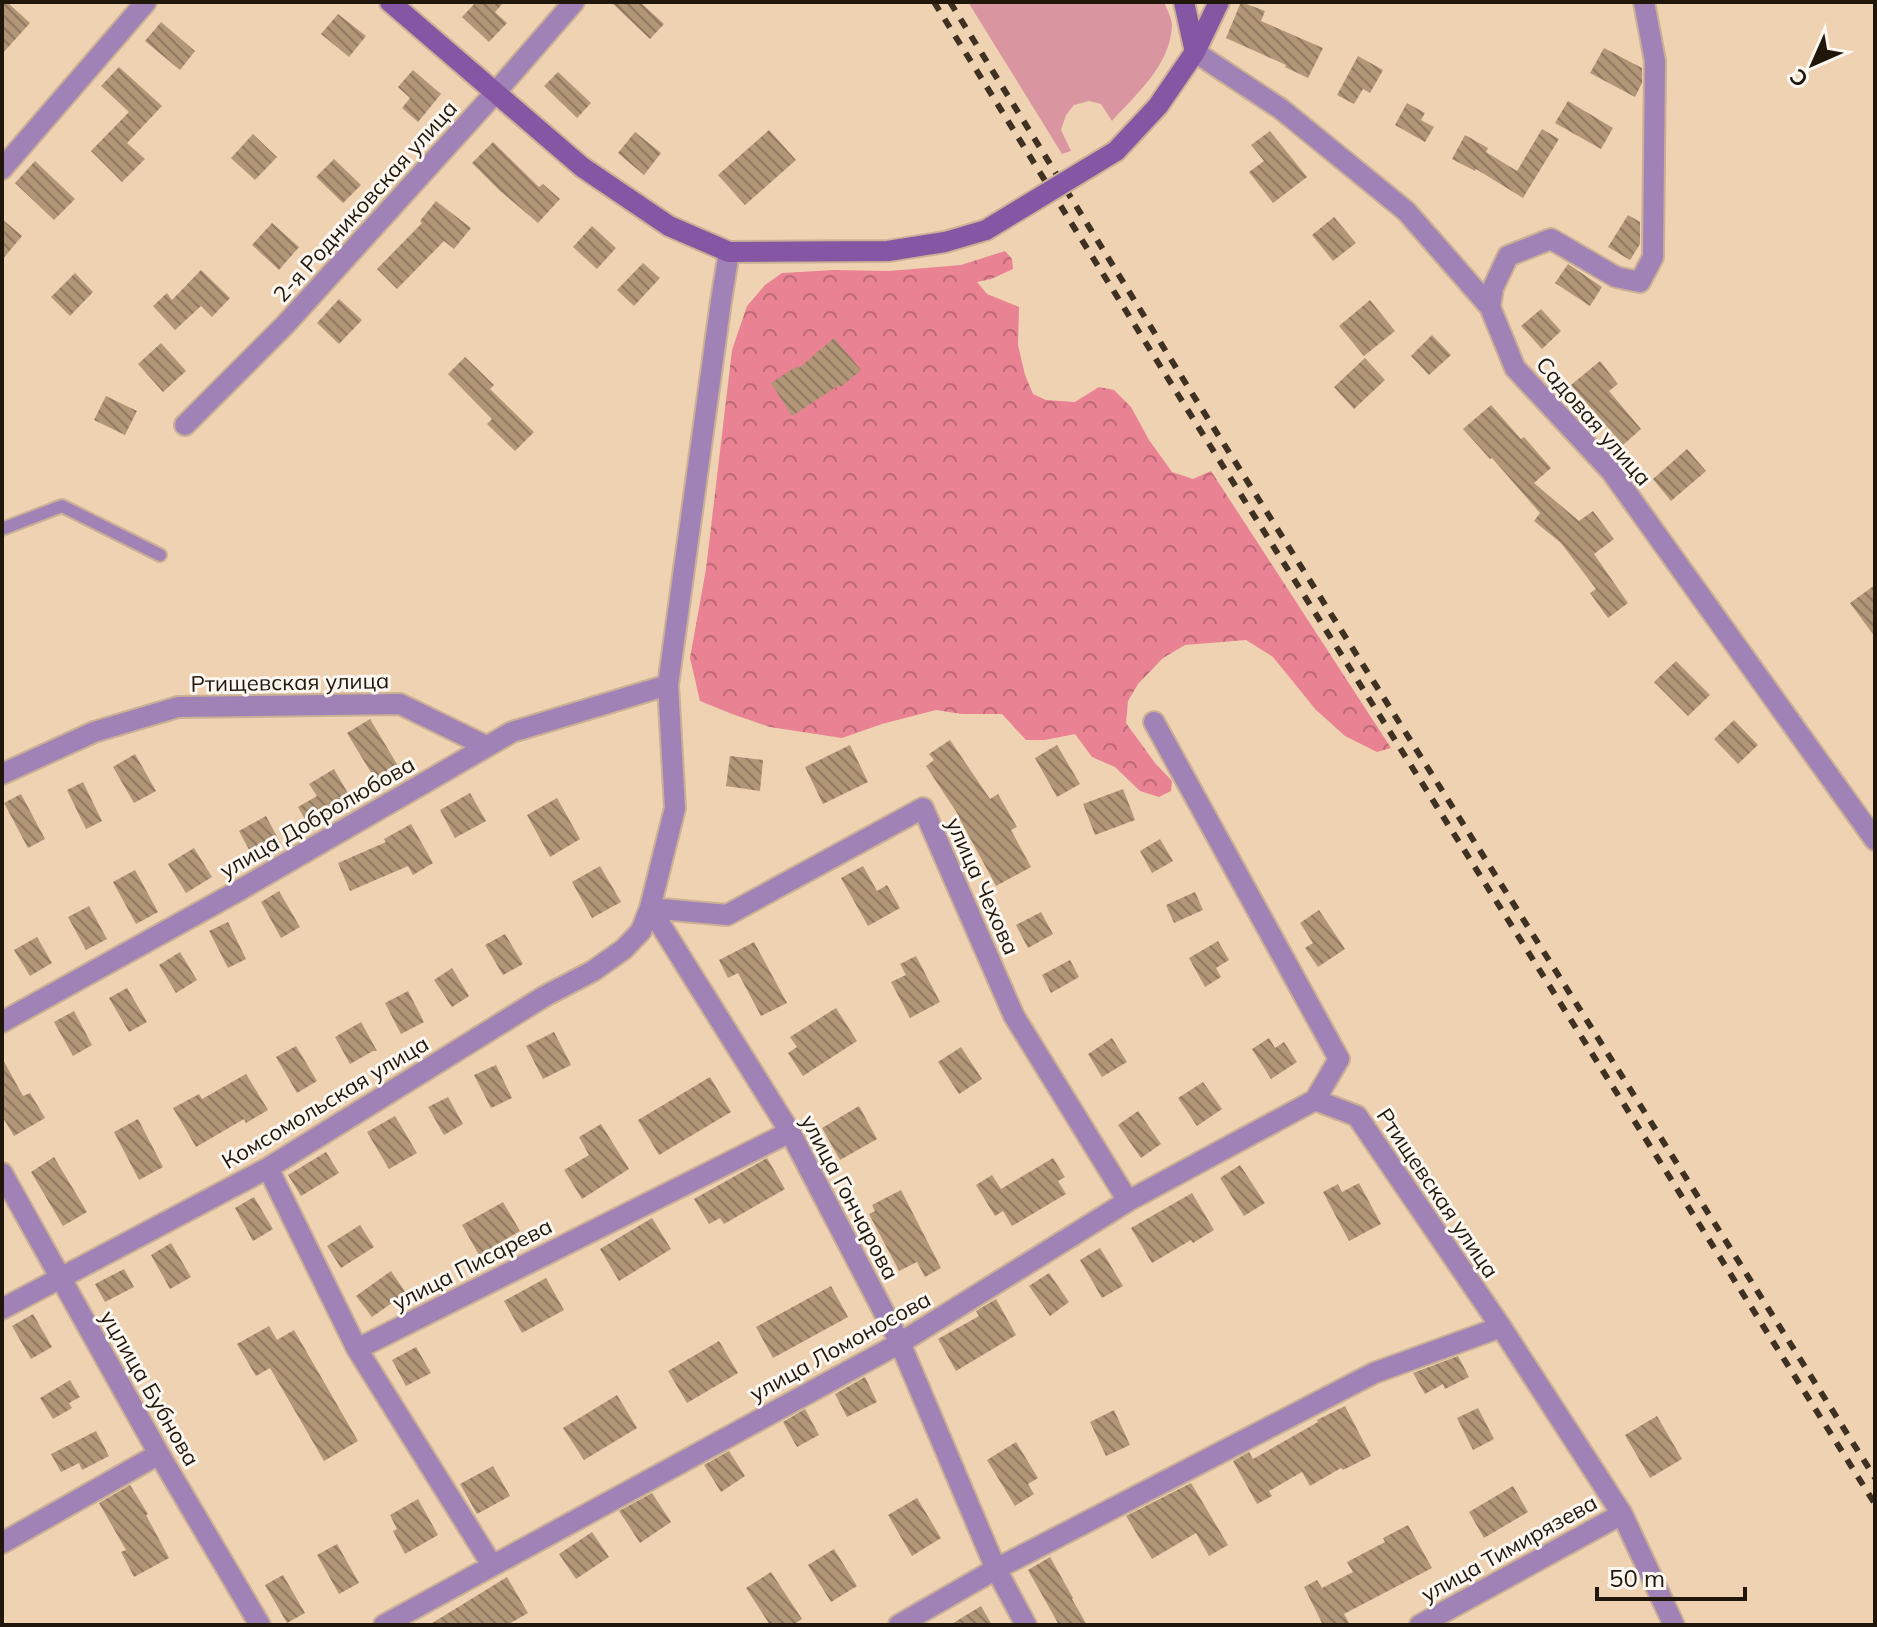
<svg xmlns="http://www.w3.org/2000/svg" width="1877" height="1627" font-family="Mulish,sans-serif">
	<style>
		.grass { fill: #d996a0 }
		.forest { fill: url(#forest-crowns) }
		.building { fill: url(#building-back-hatch) }
		.lines { fill: none; stroke-linecap: round; stroke-linejoin: round }
		.lane-casing { stroke: #cab094; stroke-width: 16 }
		.street-casing { stroke: #cab094; stroke-width: 24 }
		.secondary-casing { stroke: #cab094; stroke-width: 24 }
		.lane { stroke: #a082b7; stroke-width: 12 }
		.street { stroke: #a082b7; stroke-width: 20 }
		.secondary { stroke: #8456a4; stroke-width: 20 }
		.rail { stroke: #3e3122; stroke-width: 6; stroke-dasharray: 10 10; stroke-linecap: butt }
		.secondary-bridge-casing { stroke: #cab094; stroke-width: 24; stroke-linecap: butt }
		.secondary-bridge { stroke: #8456a4; stroke-width: 20 }
		.labels { text-anchor: middle; stroke-width: 6; stroke-linejoin: round; paint-order: stroke }
		.street-label { font-size: 22px; fill: #20160a; stroke: #fdf7f1 }
	</style>
	<defs>
		<pattern id="forest-crowns" width="20" height="18" patternUnits="userSpaceOnUse" patternTransform="scale(2)"><rect width="20" height="18" fill="#e98293"/><path d="M2 6a3 3 0 1 1 6 0M12 15a3 3 0 1 1 6 0" fill="none" stroke="#bc6976"/></pattern>
		<pattern id="building-back-hatch" width="6" height="6" patternUnits="userSpaceOnUse" patternTransform="scale(2)"><rect width="6" height="6" fill="#b19678"/><path d="M-1 5l2 2M0 0l6 6M5-1l2 2" fill="none" stroke="#907961"/></pattern>
	</defs>
	<rect width="100%" height="100%" fill="#efd2b2"/>
	<path class="grass" d="M968,2H1164C1167,10 1172,18 1172,26C1170,66 1136,94 1112,121L1101,104L1089,101L1074,105L1066,115L1061,130L1071,151L1062,154Z"/>
	<path class="forest" d="M1005,251L1012,259L1013,269L991,279L977,282L987,294L1019,307L1018,345L1025,375L1033,394L1046,400L1075,402L1099,387L1114,390L1131,407L1149,440L1172,472L1193,479L1211,471L1391,748L1377,752L1345,736L1316,710L1273,657L1246,640L1185,645L1163,658L1138,684L1128,701L1126,723L1155,763L1172,781L1171,791L1159,797L1140,791L1115,767L1092,757L1075,734L1045,740H1026L1002,714H962L936,710L882,724L842,738L770,727L732,714L700,701L690,658L706,569L732,350L747,306L765,285L782,273L834,270L889,271L961,265Z"/>
	<path class="building" d="M2,2H7L30,23L2,54Z
		M476,2H504L495,12L507,23L489,42L462,17Z
		M611,2H640L664,24L650,39Z
		M1241,2L1265,11L1261,21L1323,48L1308,78L1285,67L1286,65L1226,38Z
		M338,14L366,36L349,57L321,34Z
		M161,22L195,51L180,70L145,41Z
		M1604,48L1642,68V83L1635,97L1590,73Z
		M1358,56L1383,70L1370,93L1363,89L1354,104L1337,95Z
		M119,67L162,106L127,143L145,159L122,182L91,151L129,112L101,86Z
		M413,70L441,94L418,122L402,108L410,98L398,87Z
		M558,72L591,103L577,118L544,86Z
		M1568,101L1613,128L1601,149L1555,123Z
		M1407,103L1425,113L1421,120L1434,127L1425,142L1395,125Z
		M1542,129L1559,139L1523,198L1476,169L1475,171L1452,159L1465,135L1488,148L1486,152L1517,171Z
		M769,130L796,160L745,205L718,175Z
		M1270,131L1307,177L1273,203L1249,172L1264,161L1251,145Z
		M635,132L661,153L644,175L618,153Z
		M253,134L277,157L255,180L231,158Z
		M493,142L539,187L543,184L560,199L538,223L499,190L472,163Z
		M334,159L361,185L343,203L316,177Z
		M35,161L75,199L54,220L15,183Z
		M436,201L471,228L454,249L444,241L397,289L377,269L422,223L420,221Z
		M1628,215L1640,222V244L1630,260L1608,247Z
		M1334,217L1356,243L1333,261L1312,235Z
		M2,219L22,236L2,260Z
		M272,223L299,247L279,270L252,245Z
		M592,226L616,248L597,269L573,247Z
		M643,263L660,278L634,306L617,290Z
		M1568,264L1602,287L1590,306L1555,283Z
		M201,270L230,298L212,317L201,306L175,330L153,306L167,293L172,300Z
		M75,273L93,292L70,316L51,297Z
		M339,299L362,320L339,344L317,323Z
		M1370,300L1395,331L1364,356L1339,326Z
		M1541,309L1561,331L1542,349L1521,326Z
		M1432,335L1451,355L1429,375L1411,356Z
		M834,338L861,370L841,387L839,385L792,416L771,383L797,366L799,368Z
		M161,343L186,371L163,392L138,364Z
		M465,357L494,385L490,389L534,432L515,451L487,424L492,419L448,374Z
		M1365,358L1385,380L1354,409L1334,387Z
		M1600,361L1618,384L1609,391L1641,429L1623,445L1571,385Z
		M106,396L137,411L125,435L94,420Z
		M1491,405L1521,439L1524,437L1551,468L1534,483L1579,521L1593,511L1614,539L1594,554L1628,603L1608,618L1590,593L1596,589L1561,543L1534,521L1540,513L1492,458L1490,459L1463,429Z
		M1687,449L1706,471L1671,501L1653,479Z
		M1875,585V637L1850,603Z
		M1676,661L1710,695L1688,716L1654,682Z
		M370,719L404,776L381,789L347,733Z
		M1734,720L1758,745L1738,764L1714,739Z
		M950,740L990,799L998,794L1017,827L1011,830L1031,867L996,886L958,816H959L926,766L934,760L929,754Z
		M850,745L868,782L823,804L805,767Z
		M1057,745L1080,784L1057,797L1035,758Z
		M135,754L156,791L134,803L113,767Z
		M730,756L763,760L760,791L726,786Z
		M334,769L353,802L310,828L298,807L317,796L309,784Z
		M83,782L102,821L86,829L67,790Z
		M1123,789L1135,820L1095,835L1083,804Z
		M470,793L486,821L455,838L440,810Z
		M21,794L45,839L28,848L4,803Z
		M557,798L580,839L550,857L527,815Z
		M266,816L281,844L254,859L239,831Z
		M411,824L433,863L413,875L408,866L350,891L338,863L386,842L384,839Z
		M1160,839L1173,861L1152,873L1140,851Z
		M194,848L212,877L186,893L168,864Z
		M600,866L621,902L592,918L572,882Z
		M863,866L877,891L887,885L900,908L868,926L841,878Z
		M135,870L158,912L136,924L113,882Z
		M279,891L300,927L281,938L261,902Z
		M1195,892L1203,910L1174,923L1166,905Z
		M89,906L107,939L86,950L68,917Z
		M1319,910L1345,949L1318,967L1305,948L1313,943L1300,923Z
		M1041,912L1053,934L1028,948L1016,925Z
		M228,922L246,959L228,968L209,931Z
		M505,934L523,964L503,975L485,945Z
		M37,937L52,963L30,976L14,950Z
		M1218,941L1229,960L1216,968L1221,977L1205,987L1189,958Z
		M754,942L787,1003L761,1016L738,973L728,978L719,960Z
		M180,952L197,980L176,993L159,965Z
		M916,956L940,1002L910,1018L891,982L906,975L900,964Z
		M1070,960L1079,977L1051,993L1042,975Z
		M452,968L469,996L452,1007L434,980Z
		M127,988L147,1022L129,1032L109,998Z
		M408,991L424,1022L401,1034L385,1003Z
		M836,1008L857,1041L803,1076L788,1053L797,1047L790,1037Z
		M74,1011L92,1045L73,1056L54,1022Z
		M361,1022L377,1051H373L350,1064L335,1037Z
		M554,1032L571,1065L543,1079L526,1046Z
		M1112,1038L1127,1062L1102,1077L1088,1054Z
		M1269,1038L1275,1048L1284,1042L1297,1062L1271,1079L1252,1049Z
		M296,1046L317,1081L297,1093L276,1057Z
		M961,1047L982,1079L959,1094L938,1062Z
		M2,1058L23,1096L30,1093L45,1118L14,1136L2,1116Z
		M496,1065L512,1098L491,1108L474,1075Z
		M246,1074L268,1110L246,1123L244,1119L196,1147L173,1108L199,1094L202,1099Z
		M710,1077L731,1112L659,1155L638,1120Z
		M1203,1082L1222,1109L1197,1126L1178,1098Z
		M448,1097L463,1124L444,1135L428,1107Z
		M859,1106L877,1139L840,1160L822,1128Z
		M1138,1111L1161,1144L1141,1158L1118,1125Z
		M395,1116L417,1153L389,1169L367,1132Z
		M138,1119L163,1167L139,1180L114,1132Z
		M601,1124L629,1169L582,1199L564,1170L589,1155L579,1137Z
		M326,1152L339,1173L301,1196L288,1175Z
		M54,1157L87,1212L63,1226L31,1172Z
		M767,1158L785,1189L724,1224L720,1218L709,1224L694,1199Z
		M1053,1158L1065,1177L1058,1181L1066,1194L1012,1226L1003,1211L995,1216L976,1185L992,1175L1001,1189Z
		M1240,1165L1265,1203L1244,1216L1220,1178Z
		M1359,1183L1381,1224L1349,1241L1323,1192L1338,1184L1342,1192Z
		M901,1190L941,1268L925,1277L917,1262L899,1271L869,1214L875,1211L872,1205Z
		M1192,1193L1214,1230L1193,1243L1191,1240L1152,1263L1131,1228Z
		M254,1197L273,1229L253,1241L235,1208Z
		M503,1202L520,1231L479,1255L462,1225Z
		M652,1218L671,1249L619,1281L600,1249Z
		M360,1225L374,1247L341,1268L327,1246Z
		M171,1243L191,1277L170,1289L151,1255Z
		M1100,1248L1123,1286L1102,1298L1080,1260Z
		M124,1269L134,1287L105,1302L95,1284Z
		M391,1271L406,1293L372,1317L356,1296Z
		M1049,1273L1069,1302L1050,1316L1029,1286Z
		M546,1278L564,1310L522,1333L504,1301Z
		M831,1286L848,1317L773,1358L756,1327Z
		M996,1299L1016,1335L956,1371L938,1339L979,1316L976,1311Z
		M33,1314L52,1347L31,1359L12,1326Z
		M269,1326L277,1340L294,1330L358,1441L324,1461L270,1368L256,1376L237,1344Z
		M719,1341L738,1373L687,1403L668,1371Z
		M416,1347L431,1373L406,1386L392,1360Z
		M1458,1356L1469,1377L1445,1389L1443,1384L1425,1394L1413,1373Z
		M865,1377L877,1402L847,1417L835,1394Z
		M70,1380L80,1397L69,1403L72,1408L53,1419L40,1398Z
		M617,1395L637,1428L584,1460L563,1428Z
		M1345,1406L1371,1456L1343,1470L1341,1468L1310,1486L1302,1472L1269,1491L1272,1496L1257,1504L1233,1461L1249,1452L1253,1459L1318,1422L1317,1420Z
		M1478,1408L1494,1439L1473,1450L1457,1418Z
		M805,1409L819,1435L797,1447L783,1422Z
		M1114,1410L1130,1445L1106,1456L1090,1422Z
		M1657,1416L1682,1459L1650,1478L1625,1435Z
		M96,1431L109,1456L82,1470L79,1463L61,1472L51,1454Z
		M1016,1442L1038,1478L1028,1484L1034,1494L1015,1506L987,1460Z
		M729,1451L745,1476L721,1492L704,1465Z
		M493,1466L510,1496L477,1514L460,1484Z
		M1191,1483L1228,1545L1209,1556L1196,1533L1152,1559L1126,1516Z
		M130,1485L148,1514L146,1515L169,1558L134,1577L121,1552L126,1550L99,1503Z
		M1513,1486L1528,1512L1484,1538L1469,1512Z
		M652,1493L671,1522L640,1543L619,1511Z
		M917,1498L941,1538L912,1556L888,1515Z
		M418,1499L438,1535L405,1554L393,1531L397,1529L390,1515Z
		M1408,1525L1432,1568L1344,1614L1350,1625H1323L1304,1587L1317,1580L1322,1588L1353,1572L1347,1562L1385,1542L1383,1538Z
		M592,1532L609,1557L576,1579L559,1554Z
		M337,1544L359,1583L339,1594L317,1555Z
		M834,1549L857,1586L831,1602L808,1565Z
		M1050,1557L1073,1598L1072,1599L1087,1625H1059L1028,1570Z
		M771,1572L802,1619L793,1625H770L746,1588Z
		M283,1575L305,1613L287,1623L265,1585Z
		M507,1577L528,1613L507,1625H429Z
		M981,1606L992,1625H950Z"/>
	<g class="lines">
		<g class="lane-casing">
			<path id="lane" d="M2,529L62,506L160,555"/>
		</g>
		<g class="street-casing">
			<path id="street" d="M1195,52L1281,109L1406,211L1490,307L1515,368L1611,471L1875,840
				M2,169L146,2
				M1490,307L1493,288L1508,256L1551,239L1616,277L1640,282L1653,257L1655,61L1644,2
				M185,425L285,325L495,93L574,2
				M1154,722L1339,1059L1315,1100L1357,1116L1501,1327L1622,1514L1674,1625
				M2,774L94,732L178,707L400,704L486,746
				M650,908L790,1132L900,1343L996,1569L1026,1625
				M650,908L727,915L923,808L1014,1016L1128,1201
				M2,1022L238,891L512,732L668,685
				M268,1168L357,1349L790,1132
				M2,1173L159,1454L260,1625
				M2,1309L268,1168L545,996L593,971L624,949L641,931L650,908L675,808L668,685L721,301L729,252
				M357,1349L492,1565
				M2,1543L159,1454
				M384,1625L900,1343L1128,1201L1315,1100
				M899,1625L996,1569L1374,1373L1501,1327
				M1420,1625L1622,1514"/>
		</g>
		<g class="secondary-casing">
			<path id="secondary" d="M390,2L582,167L669,226L729,252L888,251L945,242L986,230
				M1184,2L1195,52
				M1116,151L1158,106L1195,52L1219,2"/>
		</g>
		<use href="#lane" class="lane"/>
		<use href="#street" class="street"/>
		<use href="#secondary" class="secondary"/>
		<path class="rail" d="M934,2L1177,393L1875,1504
			M950,2L1188,387L1875,1478"/>
		<g class="secondary-bridge-casing">
			<path id="secondary-bridge" d="M986,230L1116,151"/>
		</g>
		<use href="#secondary-bridge" class="secondary-bridge"/>
	</g>
	<g class="labels">
		<g class="street-label">
			<text transform="translate(365 201) rotate(-48)" y="8">2-я Родниковская улица</text>
			<text transform="translate(1594 421) rotate(49)" y="8">Садовая улица</text>
			<text transform="translate(290 682) rotate(-1)" y="8">Ртищевская улица</text>
			<text transform="translate(317 817) rotate(-30)" y="8">улица Добролюбова</text>
			<text transform="translate(983 886) rotate(66)" y="8">улица Чехова</text>
			<text transform="translate(325 1102) rotate(-31)" y="8">Комсомольская улица</text>
			<text transform="translate(1438 1193) rotate(56)" y="8">Ртищевская улица</text>
			<text transform="translate(850 1197) rotate(62)" y="8">улица Гончарова</text>
			<text transform="translate(472 1264) rotate(-27)" y="8">улица Писарева</text>
			<text transform="translate(840 1346) rotate(-29)" y="8">улица Ломоносова</text>
			<text transform="translate(150 1388) rotate(60)" y="8">уцлица Бубнова</text>
			<text transform="translate(1509 1548) rotate(-29)" y="8">улица Тимирязева</text>
		</g>
	</g>
	<rect width="1877" height="1627" fill="none" stroke="#20160a" stroke-width="8"/>
	<g transform="translate(1813 64) rotate(225)" stroke="#fdf7f1" stroke-width="6" paint-order="stroke">
	<path d="M0-6L14 30L0 20L-14 30Z" fill="#20160a"/>
	<text y="-12" font-size="22" font-weight="bold" text-anchor="middle" fill="#20160a">С</text>
	</g>
	<path d="M1597 1587v12h148v-12" fill="none" stroke="#20160a" stroke-width="4"/>
	<text x="1609" y="1587" font-size="24" fill="#20160a" stroke="#fdf7f1" stroke-width="6" paint-order="stroke">50 m</text>
</svg>
